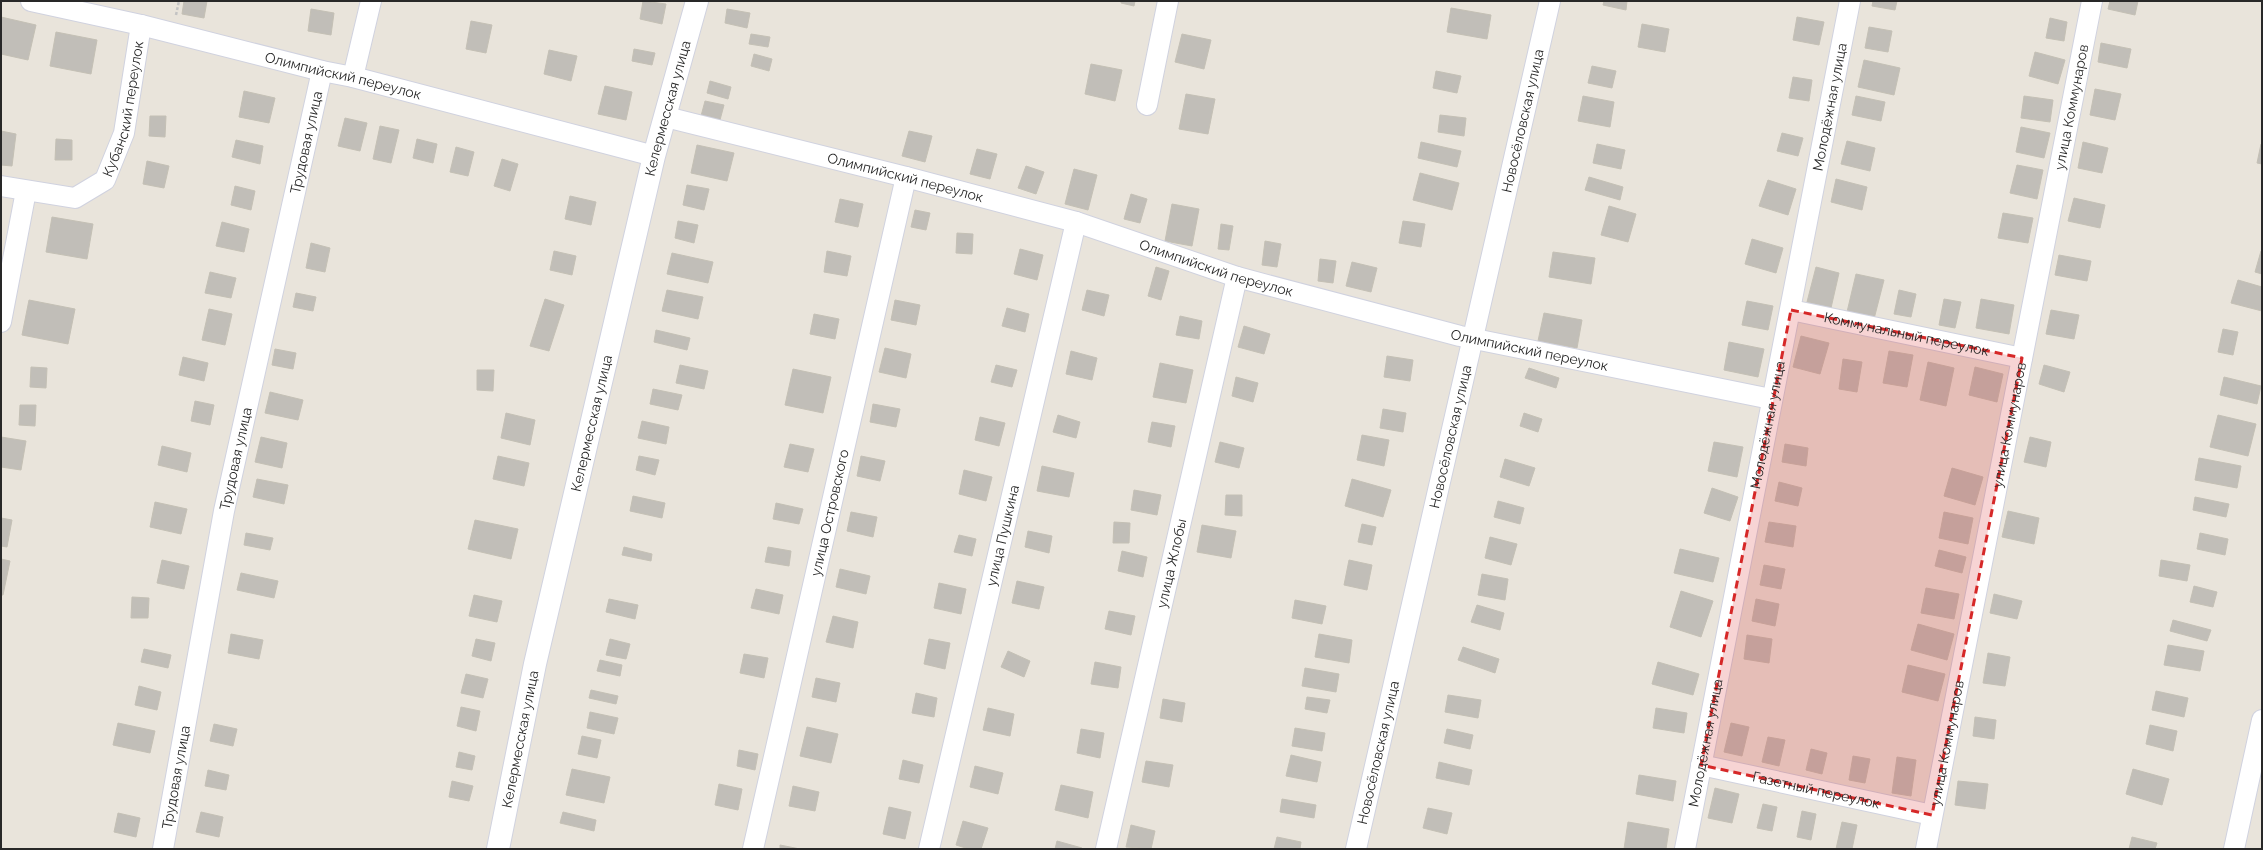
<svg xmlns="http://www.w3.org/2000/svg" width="2263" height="850" font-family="Raleway,sans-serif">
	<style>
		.building { fill: #c1beb8; stroke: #c4c0b5 }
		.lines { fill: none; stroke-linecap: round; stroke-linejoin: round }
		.minor-casing { stroke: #d0d2df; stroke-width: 22 }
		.tertiary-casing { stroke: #d0d2df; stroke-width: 24 }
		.path { stroke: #c3c3c3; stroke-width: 2.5; stroke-dasharray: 3 2; stroke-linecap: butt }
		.minor { stroke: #fff; stroke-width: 20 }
		.tertiary { stroke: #fff; stroke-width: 22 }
		.marked { fill: #d62828; fill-opacity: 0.2; stroke: #d62828; stroke-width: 3; stroke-dasharray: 8 5; stroke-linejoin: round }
		.labels { text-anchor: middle; stroke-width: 3; stroke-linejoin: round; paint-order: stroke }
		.street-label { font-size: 14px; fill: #282828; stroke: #fff }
	</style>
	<rect width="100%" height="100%" fill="#e9e4db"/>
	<path class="building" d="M184,1H207L204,18L182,14Z
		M643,1L666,4L662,24L640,19Z
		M1121,1H1135L1134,6L1121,3Z
		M1604,1H1627L1626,10L1603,5Z
		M1873,1H1897L1895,10L1872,6Z
		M2110,1H2138L2135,15L2108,9Z
		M1451,8L1491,15L1487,39L1447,32Z
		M311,9L334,13L331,35L308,31Z
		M727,9L750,13L747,28L725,23Z
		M1,17L36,25L28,60L1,54Z
		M1797,17L1824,22L1819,45L1793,40Z
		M2050,18L2067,22L2064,41L2046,38Z
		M471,21L492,25L486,53L466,49Z
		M1642,24L1669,29L1665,52L1638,47Z
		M1869,27L1892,31L1888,52L1865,48Z
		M56,32L97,40L91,74L50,66Z
		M751,34L770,37L768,47L749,44Z
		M1182,34L1211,40L1204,69L1175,62Z
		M2101,43L2131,49L2127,68L2098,62Z
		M634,49L655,53L652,65L632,61Z
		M549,50L577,56L571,81L544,74Z
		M2035,52L2065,60L2058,84L2029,76Z
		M754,54L772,59L769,71L751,66Z
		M1864,60L1900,68L1894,95L1858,87Z
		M1091,64L1122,70L1115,101L1085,94Z
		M1592,66L1616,71L1612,88L1588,83Z
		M1436,71L1461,76L1457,93L1433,88Z
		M1793,77L1812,80L1809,101L1789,98Z
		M710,81L731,87L728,99L707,93Z
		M605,86L632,92L626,120L598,114Z
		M2095,89L2121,94L2115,120L2090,115Z
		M244,91L275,98L269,123L239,117Z
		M1186,94L1215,99L1208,134L1179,129Z
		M1583,96L1614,102L1610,127L1578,121Z
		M1856,96L1885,102L1881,121L1852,115Z
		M2024,96L2053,100L2050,122L2021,118Z
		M705,101L724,105L720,120L701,116Z
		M1440,115L1466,118L1464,136L1438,132Z
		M150,116H166L165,137L149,136Z
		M345,118L367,123L360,151L338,146Z
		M380,126L399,130L391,163L373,159Z
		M2021,127L2050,133L2044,158L2016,152Z
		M1,131L16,134L12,166L1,165Z
		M909,131L932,136L925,162L902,156Z
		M1782,133L1803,138L1798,156L1777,151Z
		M56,139L72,140V160H55Z
		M417,139L437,144L433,163L413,158Z
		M236,140L263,146L260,164L232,157Z
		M1847,141L1875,148L1870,171L1841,164Z
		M1421,142L1461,151L1457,167L1418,158Z
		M2083,142L2108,148L2102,173L2078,168Z
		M1597,144L1625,150L1621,169L1593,163Z
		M2261,144H2262V164L2257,163Z
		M697,145L734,153L727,181L691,173Z
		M456,147L474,152L468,176L450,172Z
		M977,149L997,154L990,179L970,174Z
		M502,159L518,164L510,191L494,186Z
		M147,161L169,166L164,188L143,184Z
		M2017,165L2043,170L2037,199L2010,193Z
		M1026,166L1044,172L1036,194L1018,188Z
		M1074,169L1097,175L1088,210L1065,204Z
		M1420,173L1459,183L1452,210L1413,200Z
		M1589,177L1623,187L1620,200L1585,190Z
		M1836,179L1867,187L1862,210L1831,202Z
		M1768,180L1796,189L1788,215L1759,206Z
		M687,185L709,189L704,210L683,205Z
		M235,186L255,191L251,210L231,205Z
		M1131,194L1147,199L1140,223L1124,219Z
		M570,196L596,202L591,225L565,219Z
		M2074,198L2105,205L2100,228L2068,221Z
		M840,199L863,204L858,227L835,222Z
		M1172,204L1199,209L1192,246L1165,241Z
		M1609,206L1636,214L1628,242L1601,235Z
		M915,210L930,213L926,230L911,227Z
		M2003,213L2033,218L2028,243L1998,238Z
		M52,217L93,224L87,259L46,252Z
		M678,221L698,225L694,243L675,238Z
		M1403,221L1425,224L1421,247L1399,243Z
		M222,222L249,229L244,252L216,246Z
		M1221,224L1233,226L1229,250L1218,249Z
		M957,233L973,234L972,254L956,253Z
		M1752,239L1783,248L1776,273L1745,264Z
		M1265,241L1281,244L1277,267L1262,265Z
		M311,243L330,248L325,272L306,268Z
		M1020,249L1043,255L1037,280L1014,274Z
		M554,251L576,256L572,275L550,270Z
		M827,251L851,256L847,276L824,272Z
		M2261,251H2262V274L2255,272Z
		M1553,252L1595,258L1591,284L1549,277Z
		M672,253L713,262L708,283L667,274Z
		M2059,255L2091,261L2087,281L2055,275Z
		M1320,259L1336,261L1333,283L1318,281Z
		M1352,262L1377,268L1371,292L1346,286Z
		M1156,267L1169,271L1161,300L1148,296Z
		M1816,267L1839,273L1831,308L1807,302Z
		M210,272L236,278L231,298L205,293Z
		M1856,274L1884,280L1874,319L1847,312Z
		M2238,280L2262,287V311L2231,303Z
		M667,290L703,297L698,319L662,311Z
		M1087,290L1109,295L1104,316L1082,310Z
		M1899,290L1916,294L1911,317L1894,314Z
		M296,293L316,297L313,311L293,307Z
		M545,299L564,305L549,351L530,346Z
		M1944,299L1961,302L1955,328L1939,325Z
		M1981,299L2014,305L2009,334L1976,328Z
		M29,300L75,309L68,344L22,335Z
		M895,300L920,305L916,325L891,320Z
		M1747,301L1773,306L1768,330L1742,325Z
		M1007,308L1029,314L1025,332L1002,326Z
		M209,309L232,314L225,345L202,340Z
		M2051,310L2079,315L2074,339L2046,334Z
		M1544,313L1582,320L1577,348L1538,341Z
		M814,314L839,319L835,339L810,334Z
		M1180,316L1202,321L1199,339L1176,335Z
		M1244,326L1270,334L1264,354L1238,347Z
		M2223,329L2238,332L2233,355L2218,352Z
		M656,330L690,338L687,350L654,342Z
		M1801,336L1829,343L1820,374L1793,367Z
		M1729,342L1764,349L1758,377L1724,370Z
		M885,348L911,354L906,378L879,372Z
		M275,349L296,353L293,369L272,365Z
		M1071,351L1097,358L1092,380L1066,374Z
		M1889,351L1913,355L1907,387L1883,383Z
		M1387,356L1413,360L1410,381L1384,377Z
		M183,357L208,363L204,381L179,375Z
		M1843,359L1862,362L1857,392L1839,389Z
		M1928,362L1954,368L1946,406L1920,400Z
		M1160,363L1193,370L1186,403L1153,397Z
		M680,365L708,371L704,389L676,383Z
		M996,365L1017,370L1012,387L991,382Z
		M2044,365L2070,372L2064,392L2039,384Z
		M31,367L47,368L46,388L30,387Z
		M1975,367L2003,374L1997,402L1969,395Z
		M1529,368L1559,378L1556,388L1525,378Z
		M793,369L831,377L823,413L785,405Z
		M477,370H494L493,391L477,390Z
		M1236,377L1258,383L1253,402L1232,396Z
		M2224,377L2261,386L2257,404L2220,395Z
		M653,389L682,395L678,410L650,404Z
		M270,392L303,400L298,420L265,413Z
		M195,401L214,405L210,425L191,421Z
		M873,404L900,409L896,427L870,422Z
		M20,405H36L35,426L19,425Z
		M1383,409L1406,413L1403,432L1380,428Z
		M506,413L535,420L530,445L501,438Z
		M1524,413L1542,419L1538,432L1520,426Z
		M1058,415L1080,422L1076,438L1053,432Z
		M2218,415L2256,424L2248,456L2210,447Z
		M980,417L1005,423L999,446L975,440Z
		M642,421L669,427L666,444L638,438Z
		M1152,422L1175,426L1171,447L1148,442Z
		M1362,435L1389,440L1384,466L1357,460Z
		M1,437L26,441L21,470L1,467Z
		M261,437L287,443L282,468L255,462Z
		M2030,437L2051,442L2046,467L2024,462Z
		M1220,442L1244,448L1239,468L1215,462Z
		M1714,442L1743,447L1737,477L1708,471Z
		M790,444L814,449L808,472L784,467Z
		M1785,444L1808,448L1806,466L1782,462Z
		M162,446L191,453L187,472L158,465Z
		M498,456L529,463L524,486L493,479Z
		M639,456L659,460L655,475L636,470Z
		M861,456L885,461L880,481L857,476Z
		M2199,458L2241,466L2237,488L2195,480Z
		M1505,459L1535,468L1529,486L1500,477Z
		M1042,466L1074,473L1069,497L1037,491Z
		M1952,468L1983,477L1975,505L1944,496Z
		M964,470L992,477L986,501L959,494Z
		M257,479L288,485L284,504L253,497Z
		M1352,479L1391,490L1383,517L1345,506Z
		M1779,482L1802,488L1798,506L1775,501Z
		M1712,488L1738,497L1730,521L1704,513Z
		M1134,490L1161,495L1157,515L1131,510Z
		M1226,495H1242V516L1225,515Z
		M633,496L665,503L662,518L630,511Z
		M2195,497L2229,504L2226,517L2193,510Z
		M1498,501L1524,508L1520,524L1494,517Z
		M155,502L187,509L181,534L150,527Z
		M776,503L803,509L799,524L773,519Z
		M2008,511L2039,518L2034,544L2002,537Z
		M851,512L877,517L873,537L847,531Z
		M1944,512L1973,518L1968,544L1939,538Z
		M1,518L12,520L7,547L1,546Z
		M475,520L518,529L511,559L468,549Z
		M1114,522L1130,523L1129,543H1113Z
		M1769,522L1796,526L1793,547L1765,542Z
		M1362,524L1376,527L1372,545L1358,542Z
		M1202,525L1236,531L1231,558L1197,552Z
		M1028,531L1052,536L1049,553L1025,547Z
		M246,533L273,538L270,550L244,545Z
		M2200,533L2228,539L2225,555L2197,549Z
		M959,535L976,539L972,556L954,552Z
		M1490,537L1517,544L1511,565L1485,558Z
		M624,547L652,554L651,561L622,555Z
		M768,547L791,551L789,566L765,562Z
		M1680,549L1719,558L1713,582L1674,573Z
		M1939,550L1966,557L1962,573L1935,566Z
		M1122,551L1147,557L1143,577L1118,571Z
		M1,559L10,561L3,595H1Z
		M162,560L189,566L184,589L157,583Z
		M1349,560L1372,565L1367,590L1344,585Z
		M2161,560L2190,565L2187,581L2159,576Z
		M1764,565L1785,569L1781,589L1760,585Z
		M840,569L870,576L866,594L836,587Z
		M241,573L278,581L274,598L237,590Z
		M1482,574L1508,579L1505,600L1478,595Z
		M1017,581L1044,587L1039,609L1012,603Z
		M939,583L966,589L961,614L934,608Z
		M2194,586L2217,592L2213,607L2190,602Z
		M1926,588L1959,594L1954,619L1921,613Z
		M756,589L783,595L779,614L751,608Z
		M1681,591L1713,601L1701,637L1670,627Z
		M1994,594L2022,601L2017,619L1990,613Z
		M474,595L502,601L497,622L469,616Z
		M132,597L149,598L148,618H131Z
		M609,599L638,605L635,619L606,612Z
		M1756,599L1779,604L1775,626L1752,621Z
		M1295,600L1326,606L1322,624L1292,618Z
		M1477,605L1504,613L1500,630L1471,622Z
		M1109,611L1135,616L1131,635L1105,629Z
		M833,616L858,622L853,648L826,642Z
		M2173,620L2211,630L2207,641L2170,631Z
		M1918,624L1954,634L1947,660L1911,650Z
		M231,634L263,640L259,659L228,653Z
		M1319,634L1352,640L1349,663L1315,657Z
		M1747,635L1772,639L1769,663L1744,659Z
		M476,639L495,643L491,661L472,656Z
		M610,639L630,644L626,659L606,655Z
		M929,639L950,643L945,669L924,664Z
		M2168,645L2204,651L2200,671L2164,665Z
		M1463,647L1499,659L1495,673L1458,660Z
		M144,649L171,655L168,668L141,662Z
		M1008,651L1030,661L1024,677L1001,667Z
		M1988,653L2010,657L2005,686L1983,683Z
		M744,654L768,658L764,678L740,673Z
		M600,660L622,665L620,676L597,671Z
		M1095,662L1121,667L1118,688L1091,684Z
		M1658,662L1699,674L1693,695L1652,684Z
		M1908,665L1945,674L1938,701L1902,692Z
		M1305,668L1339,674L1336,692L1302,686Z
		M466,674L488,679L483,698L461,693Z
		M816,678L840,683L836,702L812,697Z
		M139,686L161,692L157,710L135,705Z
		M591,690L618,696L616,704L589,698Z
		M2156,691L2188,698L2184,717L2152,710Z
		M916,693L937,698L934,717L912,713Z
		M1448,695L1481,700L1478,718L1445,712Z
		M1307,697L1330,700L1327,713L1305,709Z
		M1163,699L1185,703L1182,722L1160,718Z
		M461,707L480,711L476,731L457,726Z
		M988,708L1014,714L1010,736L983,730Z
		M1656,708L1687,713L1684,733L1653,728Z
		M590,712L618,718L614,734L587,728Z
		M1975,717L1996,720L1994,739L1973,736Z
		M118,723L155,731L150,753L113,745Z
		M1731,723L1749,727L1742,756L1724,752Z
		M214,724L237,729L233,746L210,741Z
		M2150,725L2177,731L2173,751L2146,744Z
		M807,727L838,734L831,763L800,756Z
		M1295,728L1325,733L1322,751L1292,746Z
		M1081,729L1104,733L1100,758L1077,753Z
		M1447,729L1473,735L1470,749L1444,743Z
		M582,736L601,740L597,758L578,754Z
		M1768,737L1785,740L1779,766L1762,762Z
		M1811,749L1827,753L1822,774L1806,770Z
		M739,750L758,754L755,770L737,766Z
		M459,752L475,756L472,770L456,767Z
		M1291,755L1321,762L1317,782L1286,776Z
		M1853,756L1870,759L1865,783L1849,780Z
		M1897,757L1916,760L1911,796L1892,793Z
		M903,760L923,765L919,783L899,779Z
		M1146,761L1173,765L1169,787L1142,782Z
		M1439,762L1472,770L1469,785L1436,778Z
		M975,766L1003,773L998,794L970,787Z
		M572,769L610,777L604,803L566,795Z
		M2133,769L2169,779L2162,805L2126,794Z
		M208,770L229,775L226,790L205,786Z
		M1639,775L1676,781L1673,801L1636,794Z
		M452,781L473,786L469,801L449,797Z
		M1958,781L1988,784L1985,809L1955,805Z
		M719,784L742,789L738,810L715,805Z
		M1061,785L1093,792L1088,818L1055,810Z
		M793,786L819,792L815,811L789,806Z
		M1715,788L1739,794L1732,823L1708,818Z
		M1282,799L1316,805L1314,818L1280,812Z
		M1763,804L1777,807L1772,831L1757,828Z
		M889,807L911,812L905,839L883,834Z
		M1428,808L1452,813L1447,834L1423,828Z
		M1802,811L1816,814L1811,840L1797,837Z
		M201,812L223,817L219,837L196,832Z
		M563,812L596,820L594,831L560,823Z
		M118,813L140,818L136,837L114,832Z
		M963,821L988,828L981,849H969L956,845Z
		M1628,822L1669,829L1666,849H1624Z
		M1842,822L1857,825L1852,849H1836Z
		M1131,825L1155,831L1151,849L1126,847Z
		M1277,837L1301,842L1300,849H1274Z
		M2132,837L2157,843L2155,849H2129Z
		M1057,841L1082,848V849H1055Z
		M780,845L800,849H780Z"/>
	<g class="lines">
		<g class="minor-casing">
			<g id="minor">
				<path id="s1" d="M31,1L141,25L322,71L353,77L654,156"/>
				<path d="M353,77L371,1"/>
				<path d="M1147,105L1168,1"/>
				<path id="s2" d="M666,117L906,177L1076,222L1237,277L1460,336L1771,399"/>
				<path id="s3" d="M1,186L75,198L105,180L124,133L141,25"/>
				<path id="s4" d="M1791,310L2022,358"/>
				<path d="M1,322L26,191"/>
				<path id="s5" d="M1701,765L1932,815"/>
				<path id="s6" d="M163,849L224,511L322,71"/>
				<path id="s7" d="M753,849L906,177"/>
				<path id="s8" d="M929,849L1076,222"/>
				<path id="s9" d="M1106,849L1237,277"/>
				<path id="s10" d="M1356,849L1550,1"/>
				<path id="s11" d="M1685,849C1739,566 1796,284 1850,1"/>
				<path id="s12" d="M1926,849L2092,1"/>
				<path d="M2234,849L2262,720"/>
			</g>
		</g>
		<g class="tertiary-casing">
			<g id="tertiary">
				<path id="s13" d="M498,849L535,664L654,156L697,1"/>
			</g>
		</g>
		<path class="path" d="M176,15L179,1"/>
		<use href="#minor" class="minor"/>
		<use href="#tertiary" class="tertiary"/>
	</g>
	<path class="marked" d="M1791,310L2022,358L1932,815L1701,765Z"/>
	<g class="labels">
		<g class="street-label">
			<text dy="5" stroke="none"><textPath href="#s1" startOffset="321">Олимпийский переулок</textPath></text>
			<text dy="5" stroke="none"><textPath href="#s11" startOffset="756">Молодёжная улица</textPath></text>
			<text dy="5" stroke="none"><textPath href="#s12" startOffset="756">улица Коммунаров</textPath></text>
			<text dy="5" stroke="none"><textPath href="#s3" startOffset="184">Кубанский переулок</textPath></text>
			<text dy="5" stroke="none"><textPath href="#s13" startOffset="760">Келермесская улица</textPath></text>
			<text dy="5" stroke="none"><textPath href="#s10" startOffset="747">Новосёловская улица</textPath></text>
			<text dy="5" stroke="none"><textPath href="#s6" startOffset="721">Трудовая улица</textPath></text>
			<text dy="5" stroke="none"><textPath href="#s2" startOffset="247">Олимпийский переулок</textPath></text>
			<text dy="5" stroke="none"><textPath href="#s2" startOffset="571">Олимпийский переулок</textPath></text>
			<text dy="5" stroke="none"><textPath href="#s4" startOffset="118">Коммунальный переулок</textPath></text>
			<text dy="5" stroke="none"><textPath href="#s2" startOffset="895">Олимпийский переулок</textPath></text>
			<text dy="5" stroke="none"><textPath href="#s13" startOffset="436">Келермесская улица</textPath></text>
			<text dy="5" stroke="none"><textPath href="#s11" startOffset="432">Молодёжная улица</textPath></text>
			<text dy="5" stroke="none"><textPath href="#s12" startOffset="432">улица Коммунаров</textPath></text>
			<text dy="5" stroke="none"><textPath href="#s10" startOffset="423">Новосёловская улица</textPath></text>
			<text dy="5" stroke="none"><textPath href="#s6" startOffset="397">Трудовая улица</textPath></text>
			<text dy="5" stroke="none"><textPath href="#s7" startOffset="345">улица Островского</textPath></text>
			<text dy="5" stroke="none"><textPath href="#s8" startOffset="322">улица Пушкина</textPath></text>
			<text dy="5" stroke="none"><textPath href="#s9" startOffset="293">улица Жлобы</textPath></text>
			<text dy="5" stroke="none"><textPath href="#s13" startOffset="112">Келермесская улица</textPath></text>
			<text dy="5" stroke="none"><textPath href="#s11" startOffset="108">Молодёжная улица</textPath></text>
			<text dy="5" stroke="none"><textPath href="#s12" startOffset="108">улица Коммунаров</textPath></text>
			<text dy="5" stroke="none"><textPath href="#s10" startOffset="99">Новосёловская улица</textPath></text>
			<text dy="5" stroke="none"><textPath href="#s6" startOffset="73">Трудовая улица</textPath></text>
			<text dy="5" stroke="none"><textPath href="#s5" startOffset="118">Газетный переулок</textPath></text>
		</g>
	</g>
	<rect width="2263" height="850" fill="none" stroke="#282828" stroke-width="4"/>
</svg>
